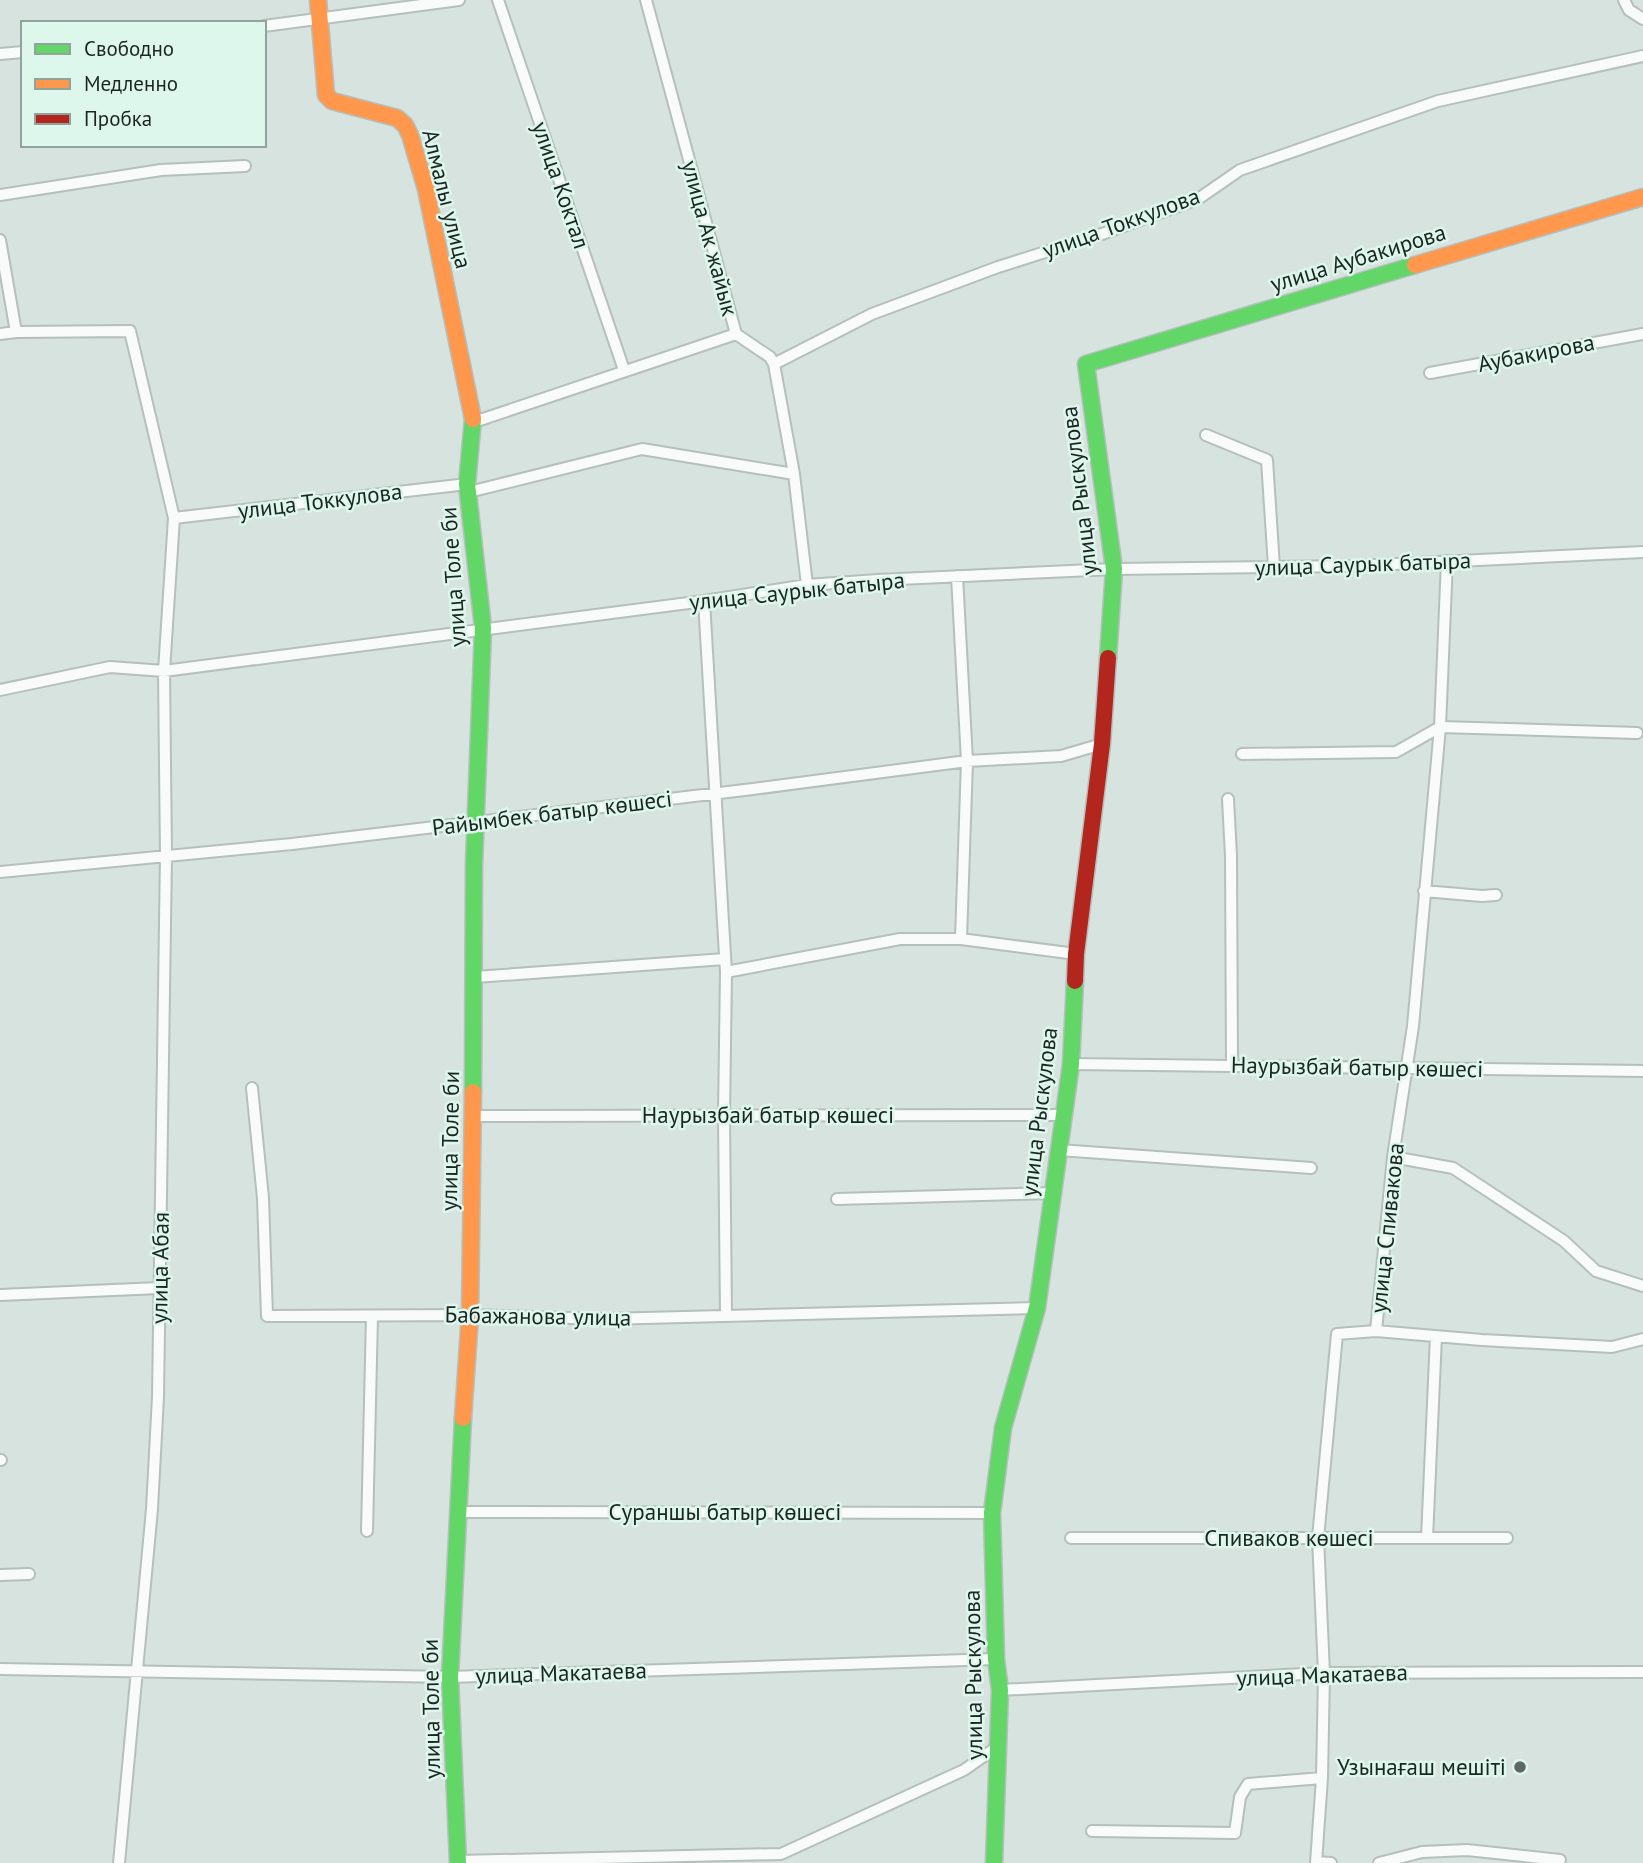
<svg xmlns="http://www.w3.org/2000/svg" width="1643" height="1863" font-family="'PT Sans',sans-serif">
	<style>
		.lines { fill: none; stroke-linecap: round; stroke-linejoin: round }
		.street-casing { stroke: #b5bfbc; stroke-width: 14 }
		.fast-casing { stroke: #b5bfbc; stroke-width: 19 }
		.slow-casing { stroke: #b5bfbc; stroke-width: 19 }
		.jam-casing { stroke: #b5bfbc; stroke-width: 19 }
		.street { stroke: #f9fbfa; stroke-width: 10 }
		.fast { stroke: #63d668; stroke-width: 16 }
		.slow { stroke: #ff974d; stroke-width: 16 }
		.jam { stroke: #b3261e; stroke-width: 16 }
		.poi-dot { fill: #5d6864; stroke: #def7ed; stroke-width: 2.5 }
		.labels { text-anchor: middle; stroke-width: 5; stroke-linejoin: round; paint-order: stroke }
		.street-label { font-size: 23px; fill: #1c2522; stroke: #def7ed }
		.poi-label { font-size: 23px; fill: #1c2522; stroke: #def7ed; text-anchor: end }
	</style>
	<rect width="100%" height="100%" fill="#d7e3df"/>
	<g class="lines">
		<g class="street-casing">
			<path id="street" d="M498,0L624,370
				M646,0L736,334L770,357L774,364L794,474L807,585
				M1624,0L1629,10L1643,19
				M264,26L459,0
				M0,54L23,52
				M0,195L161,170L245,166
				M0,240L16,332L130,331L174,518L164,671L166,855L158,1397L152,1509L119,1863
				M0,334L16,332
				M774,364L872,314L998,267L1105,233L1198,199L1240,170L1438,101L1643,56
				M1430,373L1643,334
				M474,422L736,334
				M1206,435L1267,460L1274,567
				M469,492L642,449L794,474
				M174,518L467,484
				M957,576L967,761L961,939
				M704,601L726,972L724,1115L726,1315
				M0,690L110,667L164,671L704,601L807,585L878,580L1114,569L1354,566L1643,552
				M1242,754L1396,752L1440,727L1447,561
				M1228,799L1231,856L1232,1066
				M0,872L292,844L753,789L967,761L1061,756L1102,744
				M1424,891L1482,896L1496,895
				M726,972L900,939H961L1076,954
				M475,977L725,959
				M1071,1064L1643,1071
				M252,1088L263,1198L267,1316L470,1315L604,1319L1037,1308
				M473,1116L1064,1115
				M1059,1150L1311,1168
				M1393,1157L1453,1168L1564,1241L1596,1271L1643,1286
				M837,1199L1053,1193
				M0,1295L159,1288
				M1376,1331L1482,1340L1612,1347L1643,1339
				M0,1460H1
				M457,1512L992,1513
				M367,1531L372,1316
				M1071,1538H1507
				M1427,1538L1436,1336
				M0,1575L29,1574
				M0,1669L450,1677L996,1659
				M1000,1690L1324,1673L1643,1672
				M1092,1831L1235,1833L1240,1797L1248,1784L1322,1778
				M458,1861L781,1854L964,1770L997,1747
				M1316,1862L1331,1863
				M1316,1863L1322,1778L1324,1673L1318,1538L1337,1334L1376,1331L1393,1157L1413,1026L1440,727L1637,733
				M1379,1863L1422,1852L1467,1850L1560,1860"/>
		</g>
		<g class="fast-casing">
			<path id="fast" d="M1108,658L1114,569L1086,364L1415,265
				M473,1092L474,864L483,628L467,484L473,419
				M458,1863L450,1677L463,1418
				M994,1863L1000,1690L996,1659L992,1513L1003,1428L1037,1308L1071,1064L1075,981"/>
		</g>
		<g class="slow-casing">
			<path id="slow" d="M318,0L326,95L332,101L397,118L405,125L410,135L426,189L473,419
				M1415,265L1643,197
				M463,1418L470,1315L473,1092"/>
		</g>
		<g class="jam-casing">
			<path id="jam" d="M1075,981L1076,954L1102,744L1108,658"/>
		</g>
		<use href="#street" class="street"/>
		<use href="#fast" class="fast"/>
		<use href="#slow" class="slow"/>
		<use href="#jam" class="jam"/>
	</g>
	<circle class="poi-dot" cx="1520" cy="1767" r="7"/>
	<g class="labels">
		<g class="street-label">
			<text transform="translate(561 185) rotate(71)" y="8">улица Коктал</text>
			<text transform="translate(447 199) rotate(76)" y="8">Алмалы улица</text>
			<text transform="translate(1121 223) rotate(-20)" y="8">улица Токкулова</text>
			<text transform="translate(710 238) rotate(75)" y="8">улица Ак жайык</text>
			<text transform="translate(1358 258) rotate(-17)" y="8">улица Аубакирова</text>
			<text transform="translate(1536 353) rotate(-11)" y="8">Аубакирова</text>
			<text transform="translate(1079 491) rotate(-97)" y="8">улица Рыскулова</text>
			<text transform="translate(320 501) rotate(-7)" y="8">улица Токкулова</text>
			<text transform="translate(1363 564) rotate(-2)" y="8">улица Саурык батыра</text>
			<text transform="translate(453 577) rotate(-94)" y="8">улица Толе би</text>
			<text transform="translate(797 591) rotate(-6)" y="8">улица Саурык батыра</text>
			<text transform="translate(552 813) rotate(-7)" y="8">Райымбек батыр көшесі</text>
			<text transform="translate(1357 1067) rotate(1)" y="8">Наурызбай батыр көшесі</text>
			<text transform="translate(1039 1112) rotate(-83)" y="8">улица Рыскулова</text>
			<text x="768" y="1123">Наурызбай батыр көшесі</text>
			<text transform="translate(450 1141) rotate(-89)" y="8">улица Толе би</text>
			<text transform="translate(1387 1228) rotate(-84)" y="8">улица Спивакова</text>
			<text transform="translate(160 1268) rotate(-89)" y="8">улица Абая</text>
			<text transform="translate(538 1316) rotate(1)" y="8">Бабажанова улица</text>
			<text x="725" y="1520">Сураншы батыр көшесі</text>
			<text x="1289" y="1546">Спиваков көшесі</text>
			<text transform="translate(561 1673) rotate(-2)" y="8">улица Макатаева</text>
			<text transform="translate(973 1675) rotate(-91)" y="8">улица Рыскулова</text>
			<text transform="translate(1322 1675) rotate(-2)" y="8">улица Макатаева</text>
			<text transform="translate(431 1709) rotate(-91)" y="8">улица Толе би</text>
		</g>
		<g class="poi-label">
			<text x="1506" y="1775">Узынағаш мешіті</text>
		</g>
	</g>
	<rect x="21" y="21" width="245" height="126" fill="#def7ed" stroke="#90a39c" stroke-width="2"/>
	<rect x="35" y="44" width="35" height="10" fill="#63d668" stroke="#90a39c" stroke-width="2"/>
	<text x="84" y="56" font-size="21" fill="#1c2522">Свободно</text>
	<rect x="35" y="79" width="35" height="10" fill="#ff974d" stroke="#90a39c" stroke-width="2"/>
	<text x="84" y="91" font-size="21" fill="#1c2522">Медленно</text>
	<rect x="35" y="114" width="35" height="10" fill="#b3261e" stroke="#90a39c" stroke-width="2"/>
	<text x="84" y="126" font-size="21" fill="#1c2522">Пробка</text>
</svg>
